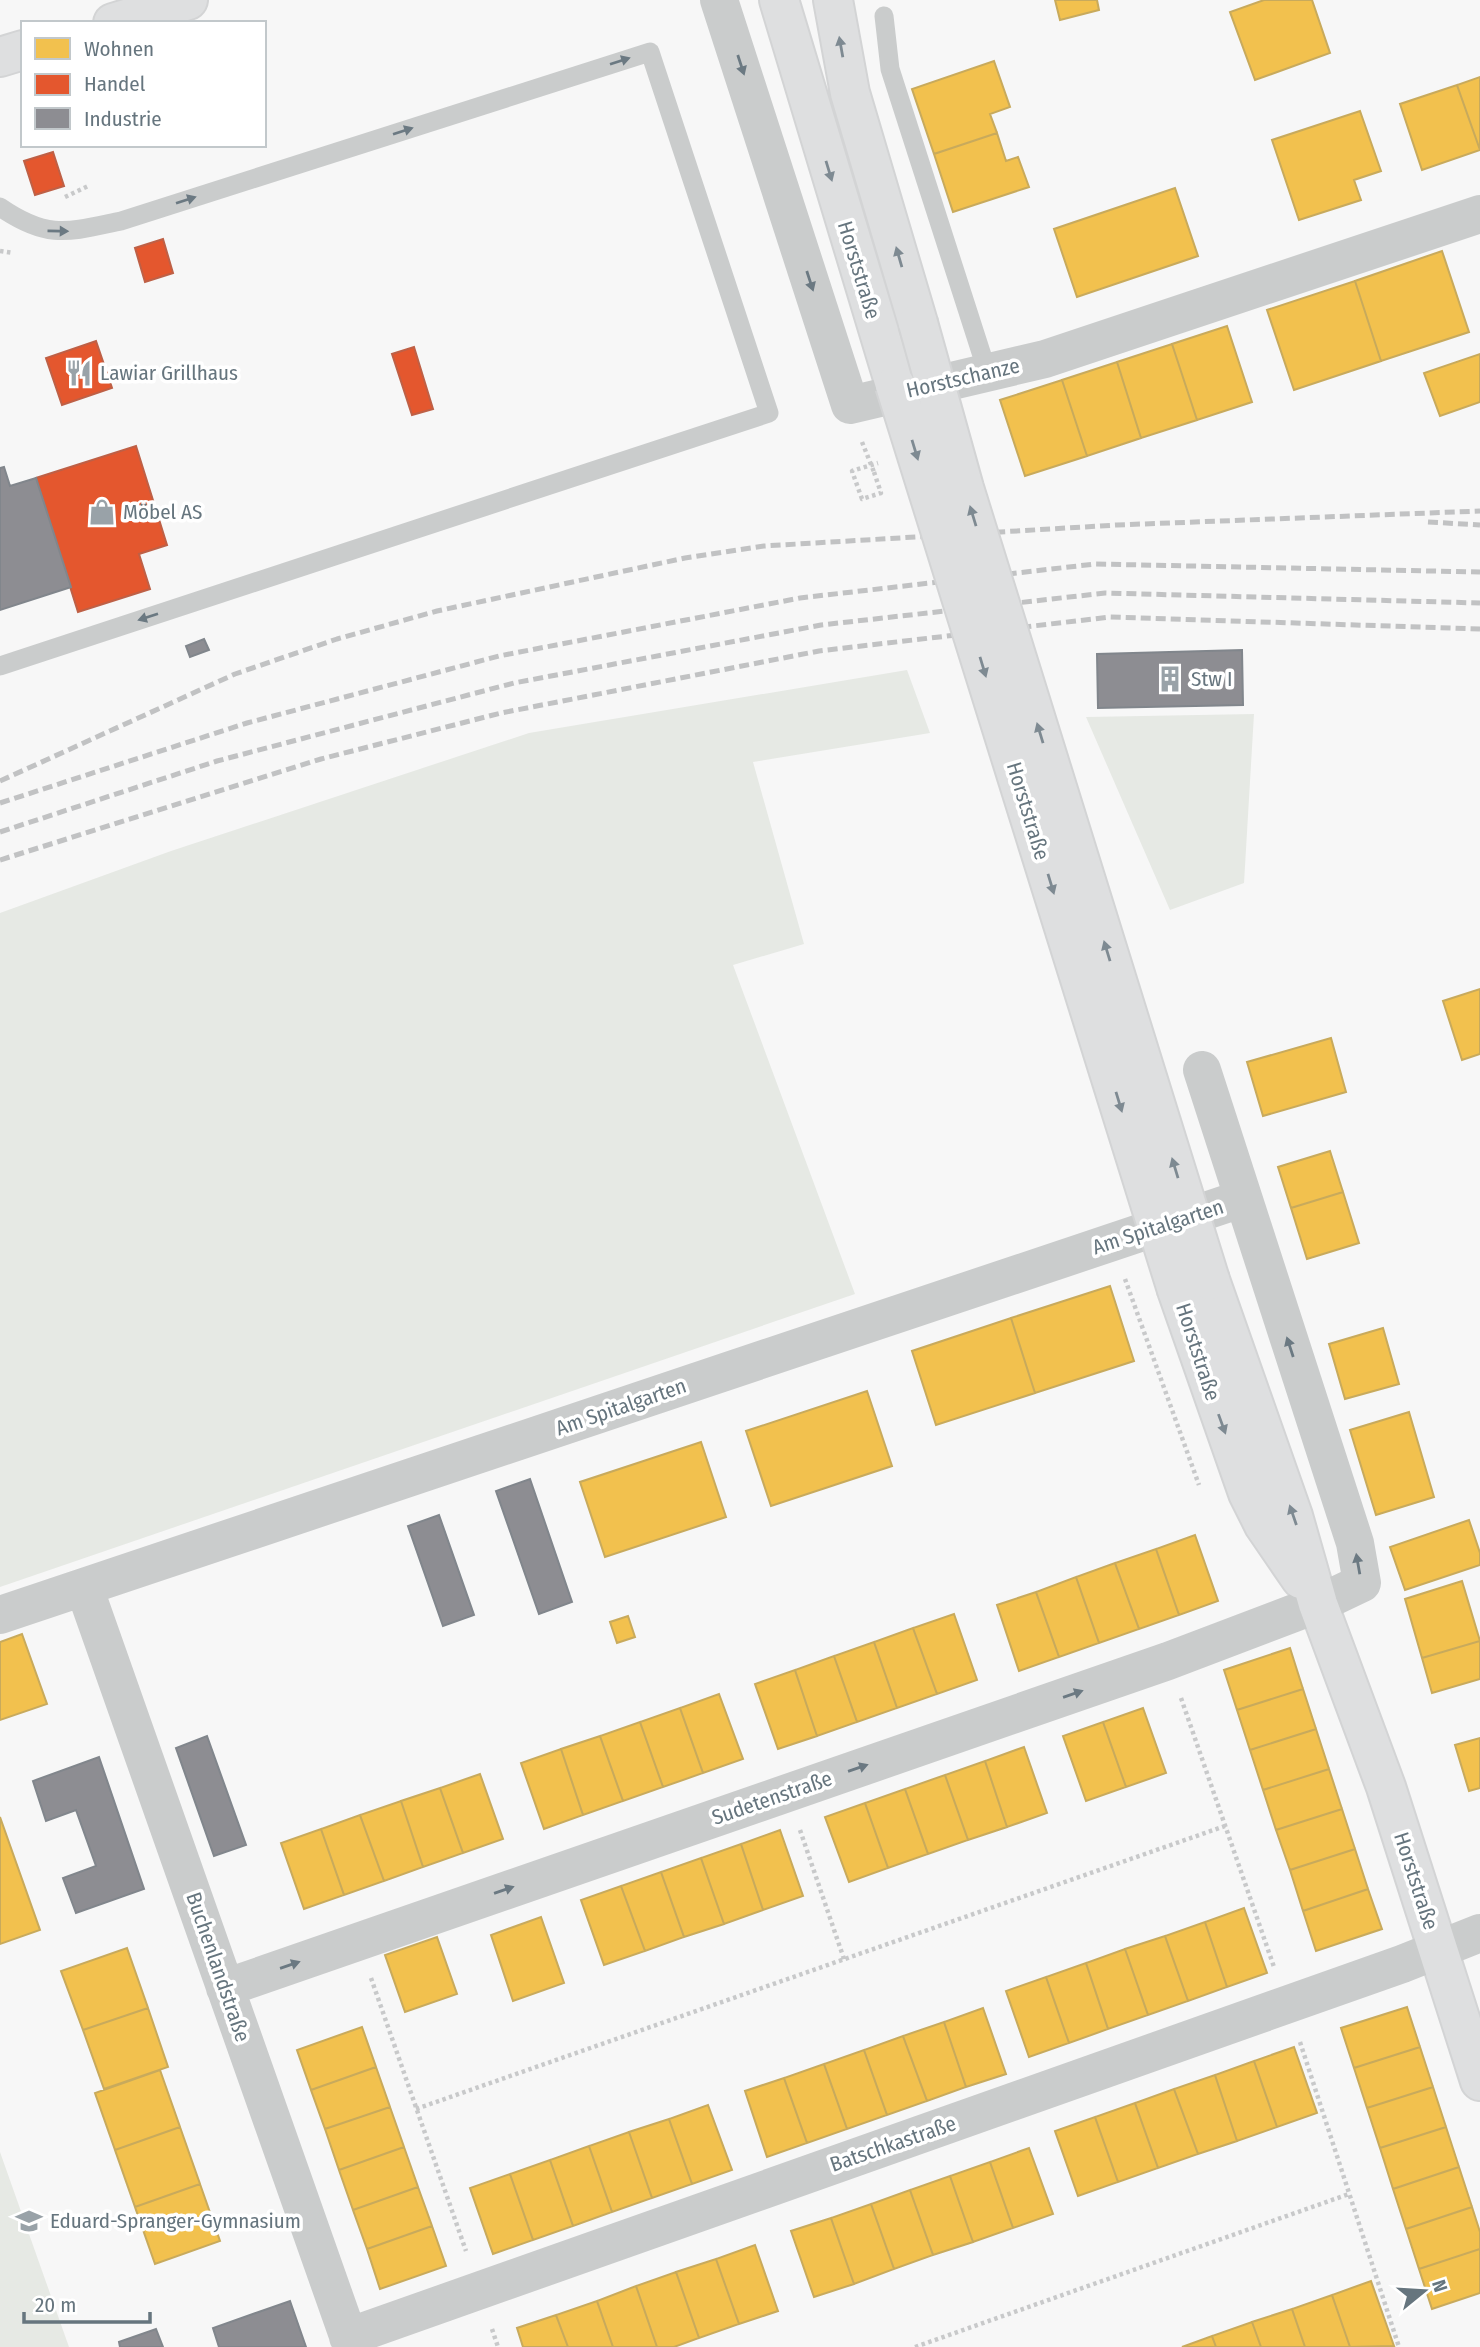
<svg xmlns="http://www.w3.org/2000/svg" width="1480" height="2347" font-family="'Fira Sans Condensed',sans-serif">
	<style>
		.grass { fill: #e6e9e4 }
		.homes { fill: #f2c14e; stroke: #c8aa5c; stroke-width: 2 }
		.shops { fill: #e4572e; stroke: #be6046; stroke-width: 2 }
		.industry { fill: #8d8d92; stroke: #81868c; stroke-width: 2 }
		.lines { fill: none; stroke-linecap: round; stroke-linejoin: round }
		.secondary-casing { stroke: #d3d4d5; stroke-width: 42 }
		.path { stroke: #c8c9ca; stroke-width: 4.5; stroke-dasharray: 3.5 3.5; stroke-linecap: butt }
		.lane { stroke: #cacccc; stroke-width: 19 }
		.street { stroke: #cacccc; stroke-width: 38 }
		.secondary { stroke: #dedfe0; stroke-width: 38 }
		.rail { stroke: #c1c2c3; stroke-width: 5; stroke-dasharray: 10 5; stroke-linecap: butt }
		.secondary-bridge-casing { stroke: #d3d4d5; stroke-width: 42; stroke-linecap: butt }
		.path-bridge { stroke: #c8c9ca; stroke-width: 4.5; stroke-dasharray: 3.5 3.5; stroke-linecap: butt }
		.secondary-bridge { stroke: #dedfe0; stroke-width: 38 }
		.oneway { fill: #7e8a92 }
		.oneway2 { fill: #6b7982 }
		.labels { text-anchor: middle; stroke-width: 7; stroke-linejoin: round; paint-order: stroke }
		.street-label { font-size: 21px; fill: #66757e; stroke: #fff }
		.poi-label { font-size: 21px; fill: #66757e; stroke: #fff; text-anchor: start }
	</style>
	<rect width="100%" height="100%" fill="#f7f7f7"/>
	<path class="grass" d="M907,670L930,733L753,762L804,944L733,965L855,1294L0,1587V913L171,851L529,733Z
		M1254,714L1244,883L1170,910L1086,717Z
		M0,2152L69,2347H0Z"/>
	<path class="homes" d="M1055,0H1097L1099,10L1060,20Z
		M1264,0H1312L1330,53L1255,80L1230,12Z
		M994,61L1010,107L990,114L997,133L934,154L912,89Z
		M1480,77V150L1457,85Z
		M1457,85L1480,150L1422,170L1400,104Z
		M1360,111L1381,171L1354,180L1361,200L1299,220L1272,140Z
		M997,133L1006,161L1018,157L1029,187L953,212L934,154Z
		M1175,188L1198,256L1077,297L1054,229Z
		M1442,251L1469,332L1381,361L1355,281Z
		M1355,281L1381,361L1294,390L1267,310Z
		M1227,326L1252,402L1197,420L1172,344Z
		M1172,344L1197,420L1141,438L1117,362Z
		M1480,354V402L1440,416L1424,373Z
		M1117,362L1141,438L1087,456L1062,380Z
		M1062,380L1087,456L1025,476L1000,400Z
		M1480,989V1054L1462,1060L1443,1001Z
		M1331,1038L1346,1092L1263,1116L1247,1062Z
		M1330,1151L1343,1192L1291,1208L1278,1167Z
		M1343,1192L1359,1243L1307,1259L1291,1208Z
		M1110,1286L1134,1361L1035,1393L1011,1318Z
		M1011,1318L1035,1393L936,1425L912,1351Z
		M1383,1328L1399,1384L1345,1399L1329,1344Z
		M867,1391L892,1466L771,1506L746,1431Z
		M1409,1412L1434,1497L1376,1515L1350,1430Z
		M701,1442L726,1517L605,1557L580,1482Z
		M1469,1520L1480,1553V1565L1405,1590L1390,1547Z
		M1195,1535L1218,1601L1179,1615L1156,1549Z
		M1156,1549L1179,1615L1139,1629L1115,1563Z
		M1115,1563L1139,1629L1099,1643L1076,1577Z
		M1076,1577L1099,1643L1059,1657L1036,1592Z
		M1462,1581L1480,1641L1422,1658L1405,1599Z
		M1036,1592L1059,1657L1019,1671L997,1605Z
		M954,1614L977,1680L937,1694L913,1628Z
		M628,1616L635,1637L617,1643L610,1622Z
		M913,1628L937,1694L897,1708L874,1642Z
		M22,1634L47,1704L0,1720V1642Z
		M1480,1641V1679L1432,1693L1422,1658Z
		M874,1642L897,1708L857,1722L834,1656Z
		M1290,1648L1303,1689L1237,1710L1224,1670Z
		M834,1656L857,1722L817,1736L795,1670Z
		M795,1670L817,1736L778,1749L755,1684Z
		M1303,1689L1316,1729L1250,1750L1237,1710Z
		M719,1694L743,1759L703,1773L680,1708Z
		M680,1708L703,1773L663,1787L640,1722Z
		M1143,1708L1166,1773L1126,1787L1103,1722Z
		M640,1722L663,1787L623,1801L600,1736Z
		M1103,1722L1126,1787L1086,1801L1063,1736Z
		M1316,1729L1329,1769L1263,1790L1250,1750Z
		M600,1736L623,1801L583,1815L561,1749Z
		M1480,1738V1788L1469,1791L1455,1745Z
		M1024,1747L1047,1813L1007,1827L985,1761Z
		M561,1749L583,1815L544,1829L521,1763Z
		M985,1761L1007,1827L968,1840L945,1775Z
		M1329,1769L1342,1809L1276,1830L1263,1790Z
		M480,1774L503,1839L463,1853L440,1788Z
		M945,1775L968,1840L928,1854L905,1789Z
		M440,1788L463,1853L423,1867L401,1801Z
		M905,1789L928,1854L888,1868L865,1803Z
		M401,1801L423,1867L384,1881L360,1815Z
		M865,1803L888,1868L849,1882L825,1817Z
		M1342,1809L1355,1849L1290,1870L1276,1830Z
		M360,1815L384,1881L344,1895L321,1829Z
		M0,1817L40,1930L0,1944Z
		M321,1829L344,1895L304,1909L281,1843Z
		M780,1830L803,1896L763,1910L741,1844Z
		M741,1844L763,1910L724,1924L701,1858Z
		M1355,1849L1368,1889L1303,1911L1290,1870Z
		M701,1858L724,1924L684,1937L661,1872Z
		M661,1872L684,1937L645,1951L621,1886Z
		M621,1886L645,1951L604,1965L581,1900Z
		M1368,1889L1382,1929L1316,1951L1303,1911Z
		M1244,1908L1267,1973L1227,1987L1205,1922Z
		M541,1917L564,1983L513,2001L491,1935Z
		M1205,1922L1227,1987L1188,2001L1165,1936Z
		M1165,1936L1188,2001L1148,2015L1125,1949Z
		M437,1937L457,1994L405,2012L385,1955Z
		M127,1948L148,2008L83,2030L61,1971Z
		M1125,1949L1148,2015L1108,2029L1086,1963Z
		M1086,1963L1108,2029L1069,2043L1046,1977Z
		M1046,1977L1069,2043L1029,2057L1006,1991Z
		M1407,2007L1420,2047L1354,2068L1341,2028Z
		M148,2008L168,2067L104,2089L83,2030Z
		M983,2008L1006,2074L966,2087L944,2022Z
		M944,2022L966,2087L927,2101L903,2036Z
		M362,2027L376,2067L311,2090L297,2050Z
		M903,2036L927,2101L887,2115L864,2050Z
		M1294,2047L1317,2113L1277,2127L1254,2061Z
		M1420,2047L1433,2087L1367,2108L1354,2068Z
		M864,2050L887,2115L847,2129L824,2064Z
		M1254,2061L1277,2127L1237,2141L1215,2075Z
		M824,2064L847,2129L807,2143L784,2078Z
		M376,2067L390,2107L325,2129L311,2090Z
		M160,2070L180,2127L115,2150L95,2093Z
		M1215,2075L1237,2141L1198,2154L1174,2089Z
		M784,2078L807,2143L767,2157L745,2091Z
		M1433,2087L1446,2127L1380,2148L1367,2108Z
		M1174,2089L1198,2154L1158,2168L1135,2103Z
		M1135,2103L1158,2168L1118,2182L1095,2117Z
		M708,2105L732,2170L692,2184L669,2119Z
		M390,2107L404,2147L339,2170L325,2129Z
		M1095,2117L1118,2182L1078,2196L1055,2131Z
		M669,2119L692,2184L652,2198L629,2132Z
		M180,2127L200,2184L135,2207L115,2150Z
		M1446,2127L1459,2167L1393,2189L1380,2148Z
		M629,2132L652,2198L612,2212L589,2146Z
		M589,2146L612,2212L573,2226L550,2160Z
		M404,2147L418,2187L353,2210L339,2170Z
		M1029,2148L1053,2214L1013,2228L990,2162Z
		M550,2160L573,2226L533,2240L510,2174Z
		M990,2162L1013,2228L973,2242L950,2176Z
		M1459,2167L1472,2207L1406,2229L1393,2189Z
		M510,2174L533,2240L493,2254L470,2188Z
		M950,2176L973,2242L933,2255L910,2190Z
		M200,2184L220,2241L155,2264L135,2207Z
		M418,2187L432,2226L367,2249L353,2210Z
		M910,2190L933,2255L894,2269L871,2204Z
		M871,2204L894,2269L854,2284L831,2218Z
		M1472,2207L1480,2232V2249L1419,2269L1406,2229Z
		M831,2218L854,2284L814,2297L791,2231Z
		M432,2226L446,2266L380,2289L367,2249Z
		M755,2245L778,2311L739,2324L716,2259Z
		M1480,2249V2293L1432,2309L1419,2269Z
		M716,2259L739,2324L699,2338L676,2272Z
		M676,2272L699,2338L674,2347H657L636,2286Z
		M1371,2281L1394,2346L1350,2347L1332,2295Z
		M636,2286L657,2347H613L597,2301Z
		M1332,2295L1350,2347H1305L1292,2309Z
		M597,2301L613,2347H568L556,2315Z
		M1292,2309L1305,2347H1261L1252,2322Z
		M556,2315L568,2347H523L517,2328Z
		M1252,2322L1261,2347H1216L1212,2336Z
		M1212,2336L1216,2347H1182Z"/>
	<path class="shops" d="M53,152L64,186L35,195L24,161Z
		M163,239L173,273L145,282L135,248Z
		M96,341L112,388L62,405L46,358Z
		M414,347L433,409L412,415L392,354Z
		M136,446L167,545L139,554L150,589L78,612L36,478Z"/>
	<path class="industry" d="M4,467L10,486L36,478L71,587L0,610V468Z
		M204,639L209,650L190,657L186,646Z
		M1242,650L1243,705L1098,708L1097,654Z
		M530,1479L572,1602L539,1614L496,1491Z
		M439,1515L474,1615L443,1626L408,1526Z
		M207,1736L246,1845L214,1856L176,1748Z
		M99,1757L144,1889L76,1913L63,1878L96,1866L76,1810L46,1821L33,1781Z
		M290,2301L306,2347H219L213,2328Z
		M156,2329L163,2347H120L119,2342Z"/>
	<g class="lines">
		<g class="secondary-casing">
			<path id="secondary" d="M779,0L895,385
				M833,0L850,93L918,323
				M113,23L188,0
				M0,57L23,50
				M1210,1280L1293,1516L1318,1604L1386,1787L1480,2081
				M1177,1290L1248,1493L1264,1525L1301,1579"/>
		</g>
		<path class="path" d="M65,197L88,186
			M0,251L13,253
			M862,442L874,472
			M1125,1279L1199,1485
			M1181,1698L1274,1967
			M800,1830L844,1959
			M371,1978L466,2251
			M1300,2042L1399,2347
			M416,2109L1225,1826
			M492,2329L498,2347
			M915,2347L1349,2194"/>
		<path class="lane" d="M884,16L890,69L987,371
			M0,207C48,240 68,232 121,221L650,52L769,413L0,666"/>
		<path class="street" d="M719,0L850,405L1045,359L1480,214
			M84,1587L352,2347
			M0,1615L1241,1199
			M225,1988L1168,1661L1318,1604L1362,1583L1355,1543L1202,1070
			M348,2337L1402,1964L1480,1933"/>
		<use href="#secondary" class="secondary"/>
		<path class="rail" d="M1428,522L1480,525
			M0,781L235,674L337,639L437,611L685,558L764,546L1117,525L1480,511
			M0,803L247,723L499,656L800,598L1095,564L1480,572
			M0,832L217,761L514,683L821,625L1105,593L1480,603
			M0,860L321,759L501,713L819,651L1110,617L1480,629"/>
		<g class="secondary-bridge-casing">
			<path id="secondary-bridge" d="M918,323L964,488L1210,1280
				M895,385L1177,1290"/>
		</g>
		<path class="path-bridge" d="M874,472L881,493L862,499L852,471L878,463"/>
		<use href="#secondary-bridge" class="secondary-bridge"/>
	</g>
	<defs><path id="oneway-solid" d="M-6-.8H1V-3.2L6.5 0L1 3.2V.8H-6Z" transform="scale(1.75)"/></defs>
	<g class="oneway">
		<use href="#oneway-solid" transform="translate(841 47) rotate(-100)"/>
		<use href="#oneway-solid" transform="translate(829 171) rotate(73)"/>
		<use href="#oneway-solid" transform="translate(899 257) rotate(-106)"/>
		<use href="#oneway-solid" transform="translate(915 450) rotate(73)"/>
		<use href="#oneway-solid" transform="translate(973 516) rotate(-107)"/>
		<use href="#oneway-solid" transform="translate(983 667) rotate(73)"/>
		<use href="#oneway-solid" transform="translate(1040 733) rotate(-107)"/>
		<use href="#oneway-solid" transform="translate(1051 884) rotate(73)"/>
		<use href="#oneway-solid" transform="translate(1107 951) rotate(-107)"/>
		<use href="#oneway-solid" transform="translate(1119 1102) rotate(73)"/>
		<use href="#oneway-solid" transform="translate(1175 1168) rotate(-107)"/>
		<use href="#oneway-solid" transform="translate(1222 1424) rotate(70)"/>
		<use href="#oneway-solid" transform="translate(1293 1515) rotate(-109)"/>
	</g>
	<g class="oneway2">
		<use href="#oneway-solid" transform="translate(620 61) rotate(-18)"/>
		<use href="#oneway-solid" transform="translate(741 65) rotate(72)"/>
		<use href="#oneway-solid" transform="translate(403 131) rotate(-18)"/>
		<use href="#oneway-solid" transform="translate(186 200) rotate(-18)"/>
		<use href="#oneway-solid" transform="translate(58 231) rotate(1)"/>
		<use href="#oneway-solid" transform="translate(810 281) rotate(72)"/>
		<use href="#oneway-solid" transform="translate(148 617) rotate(162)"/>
		<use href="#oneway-solid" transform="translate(1290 1347) rotate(-108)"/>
		<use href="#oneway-solid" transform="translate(1358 1564) rotate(-100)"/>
		<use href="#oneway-solid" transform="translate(1073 1694) rotate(-19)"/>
		<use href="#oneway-solid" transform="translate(858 1768) rotate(-19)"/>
		<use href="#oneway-solid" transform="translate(504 1890) rotate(-19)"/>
		<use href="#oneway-solid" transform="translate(290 1965) rotate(-19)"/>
	</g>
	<defs>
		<g id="restaurant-bare" transform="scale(2.1)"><path d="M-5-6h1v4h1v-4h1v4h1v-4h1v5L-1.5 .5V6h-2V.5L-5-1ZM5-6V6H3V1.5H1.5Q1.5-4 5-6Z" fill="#99a2a8" stroke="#fff" stroke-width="2.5" paint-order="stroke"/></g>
		<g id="shop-bare" transform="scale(2.1)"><path d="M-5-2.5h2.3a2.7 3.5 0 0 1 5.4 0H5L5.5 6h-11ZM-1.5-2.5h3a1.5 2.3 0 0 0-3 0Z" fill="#99a2a8" stroke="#fff" stroke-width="2.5" paint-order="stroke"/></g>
		<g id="building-bare" transform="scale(2.1)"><path d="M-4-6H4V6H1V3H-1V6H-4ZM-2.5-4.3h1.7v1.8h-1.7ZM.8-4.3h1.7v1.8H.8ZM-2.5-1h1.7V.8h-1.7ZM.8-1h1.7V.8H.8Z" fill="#99a2a8" stroke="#fff" stroke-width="2.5" paint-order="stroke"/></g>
		<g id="school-bare" transform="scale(2.1)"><path d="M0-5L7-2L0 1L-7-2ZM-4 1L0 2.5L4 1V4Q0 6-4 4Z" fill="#99a2a8" stroke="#fff" stroke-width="2.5" paint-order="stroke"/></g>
	</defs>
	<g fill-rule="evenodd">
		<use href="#restaurant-bare" x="79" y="373"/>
		<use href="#shop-bare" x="102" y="512"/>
		<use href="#building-bare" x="1170" y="679"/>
		<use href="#school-bare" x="29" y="2221"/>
	</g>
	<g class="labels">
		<g class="street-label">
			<text transform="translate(859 270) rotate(73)" y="7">Horststraße</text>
			<text transform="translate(963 378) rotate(-13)" y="7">Horstschanze</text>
			<text transform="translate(1028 811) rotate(73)" y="7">Horststraße</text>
			<text transform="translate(1158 1227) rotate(-18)" y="7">Am Spitalgarten</text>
			<text transform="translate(1198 1352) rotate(72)" y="7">Horststraße</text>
			<text transform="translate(621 1407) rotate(-19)" y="7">Am Spitalgarten</text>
			<text transform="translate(772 1798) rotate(-19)" y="7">Sudetenstraße</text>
			<text transform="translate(1416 1881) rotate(72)" y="7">Horststraße</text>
			<text transform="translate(218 1967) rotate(71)" y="7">Buchenlandstraße</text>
			<text transform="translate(893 2144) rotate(-19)" y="7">Batschkastraße</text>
		</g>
		<g class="poi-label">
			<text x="100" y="380">Lawiar Grillhaus</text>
			<text x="123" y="519">Möbel AS</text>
			<text x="1191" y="686">Stw I</text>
			<text x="50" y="2228">Eduard-Spranger-Gymnasium</text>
		</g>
	</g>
	<rect x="21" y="21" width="245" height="126" fill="#ffffff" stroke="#c2c8cb" stroke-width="2"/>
	<rect x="35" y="38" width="35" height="21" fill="#f2c14e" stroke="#c2c8cb" stroke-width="2"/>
	<text x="84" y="56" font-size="21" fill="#66757e">Wohnen</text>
	<rect x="35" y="74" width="35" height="21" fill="#e4572e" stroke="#c2c8cb" stroke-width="2"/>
	<text x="84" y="91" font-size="21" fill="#66757e">Handel</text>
	<rect x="35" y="108" width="35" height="21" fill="#8d8d92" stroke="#c2c8cb" stroke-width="2"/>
	<text x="84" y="126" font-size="21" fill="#66757e">Industrie</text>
	<g transform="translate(1424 2291) rotate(72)" stroke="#ffffff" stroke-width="5" paint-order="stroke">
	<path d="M0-5L12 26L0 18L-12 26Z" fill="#66757e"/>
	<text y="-10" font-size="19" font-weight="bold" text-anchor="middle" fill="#66757e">N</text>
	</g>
	<path d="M24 2312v10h126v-10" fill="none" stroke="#66757e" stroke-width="3.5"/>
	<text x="35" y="2312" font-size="21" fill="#66757e" stroke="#ffffff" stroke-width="5" paint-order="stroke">20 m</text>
</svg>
